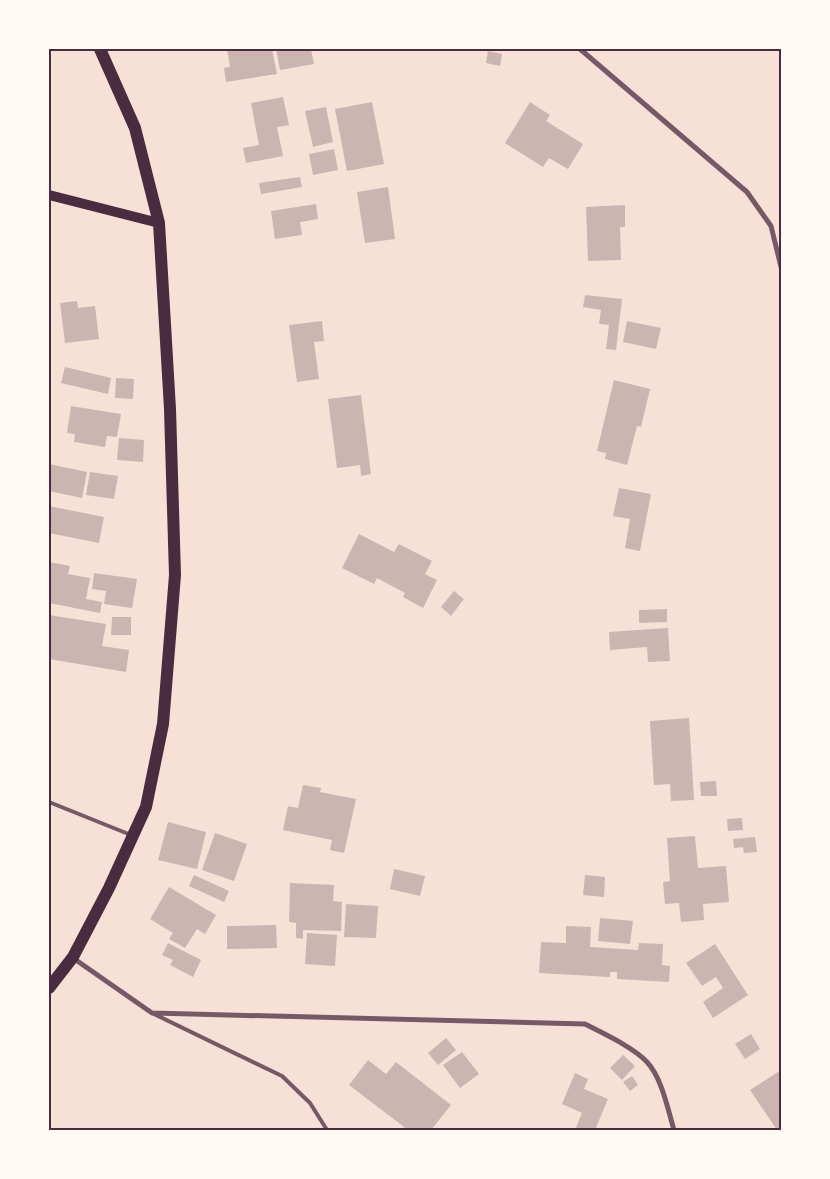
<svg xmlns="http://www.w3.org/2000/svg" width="830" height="1179" font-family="Spectral,serif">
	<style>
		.building { fill: #ccb4b1 }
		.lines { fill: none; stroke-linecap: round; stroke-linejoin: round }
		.service { stroke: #755966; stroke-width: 4 }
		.minor { stroke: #755966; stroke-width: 5 }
		.secondary { stroke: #4a2c40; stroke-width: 10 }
		.primary { stroke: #4a2c40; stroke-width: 12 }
		.neatline { fill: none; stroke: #4a2c40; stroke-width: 2 }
	</style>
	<rect width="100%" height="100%" fill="#f7e1d7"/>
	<path class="building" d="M227,49H272L277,74L226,82L224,68L230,67Z
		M276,49H311L314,64L280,70Z
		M488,51L502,54L500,66L486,63Z
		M283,97L289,125L277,127L283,156L246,163L243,148L259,145L251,103Z
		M372,102L384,164L347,171L335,109Z
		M530,102L550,115L546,121L583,144L568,169L549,158L543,167L505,143Z
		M326,107L333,142L313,147L305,111Z
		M334,149L338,170L313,175L309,154Z
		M300,177L302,187L261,194L259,183Z
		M388,187L395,239L365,243L357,192Z
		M316,204L318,219L300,222L302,235L275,239L271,211Z
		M625,205V227H620L621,260L588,261L586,207Z
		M585,295L622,299L616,350L606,349L609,325L599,324L601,310L583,307Z
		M77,301L78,308L95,306L99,339L65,343L60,303Z
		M322,321L324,341L314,342L319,379L297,382L289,325Z
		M627,321L661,328L656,349L623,342Z
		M65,367L111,378L108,394L61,383Z
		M116,378L134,379L133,399L115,398Z
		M614,380L650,389L641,427L637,426L627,465L605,459L606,453L597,451Z
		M361,395L371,474L361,476L360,465L337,468L328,399Z
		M71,406L121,414L117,437L107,436L105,447L74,442L75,434L67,433Z
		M119,438L144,440L143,462L117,460Z
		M49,464L87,472L82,498L49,491Z
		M90,472L118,476L114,499L86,495Z
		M619,488L651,494L640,551L625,548L630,519L613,516Z
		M49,506L104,517L99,543L49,533Z
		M359,534L394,552L399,544L432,561L425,574L437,580L423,608L403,597L405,593L377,578L374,584L342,568Z
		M49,562L70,566L68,574L90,578L86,599L102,602L100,613L49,603Z
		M94,573L137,579L132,608L104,604L106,591L92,589Z
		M454,591L464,599L451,616L441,607Z
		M667,609V622L639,623V610Z
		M49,615L106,624L102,646L129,650L126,672L49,659Z
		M112,617H131V635H111Z
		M668,628L670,661L648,662L647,647L610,650L609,632Z
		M689,718L694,800L671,801L670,784L654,785L650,721Z
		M716,781L717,796H701L700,782Z
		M303,785L321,788L320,792L356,799L344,853L330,850L332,840L283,830L288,806L298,808Z
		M742,818L743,830L728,831L727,819Z
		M168,822L206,832L197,869L158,860Z
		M215,833L247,844L234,881L202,870Z
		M695,836L698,868L726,866L729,902L703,904L704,920L681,922L679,903L665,904L663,882L670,881L667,838Z
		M755,837L757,852L744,853L743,847L734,848L733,839Z
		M394,869L425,876L420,896L390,889Z
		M194,875L229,891L224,902L189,886Z
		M585,875L605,877L604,897L583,895Z
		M290,883L334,885L333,901L342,902L341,931L303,930V939L296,938V923L289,922Z
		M169,887L216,915L205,934L197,929L185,948L169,939L173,933L150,919Z
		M346,904L378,906L376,938L344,937Z
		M600,918L633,921L630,944L598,941Z
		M276,925L277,948L227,949V926Z
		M566,926L591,927L590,947L638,950L639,943L663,944L662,965L670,966L669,982L617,979V972H610V977L539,973L541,942L566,943Z
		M307,933L337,935L335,966L305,964Z
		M168,943L201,960L193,977L170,965L173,960L162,955Z
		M715,944L748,995L713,1018L703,1002L723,988L716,977L702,986L686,963Z
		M751,1034L760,1049L745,1059L735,1044Z
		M446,1038L456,1050L438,1065L428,1053Z
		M462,1052L479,1074L460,1088L443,1065Z
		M623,1055L635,1066L622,1080L610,1068Z
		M368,1060L386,1074L396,1062L451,1105L431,1130H408L349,1085Z
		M781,1070V1130H777L750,1090Z
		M575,1073L588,1079L584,1089L608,1099L595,1130H575L582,1113L562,1104Z
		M632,1076L638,1085L630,1091L623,1082Z"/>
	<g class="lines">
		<path class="service" d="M49,802L131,835
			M154,1014L282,1076L310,1103L327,1130"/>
		<path class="minor" d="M580,49L747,192L771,226L781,267
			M73,958L152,1013L585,1024C604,1034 633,1047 647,1062C662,1078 668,1110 674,1130"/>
		<path class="secondary" d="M49,195L159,223"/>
		<path class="primary" d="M49,988L73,957L109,888L146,807L163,724L175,575L170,409L159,223L135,128L100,49"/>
	</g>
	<rect width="830" height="1179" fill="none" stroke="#fffaf5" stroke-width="100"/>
	<rect x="50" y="50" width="730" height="1079" class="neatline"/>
</svg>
